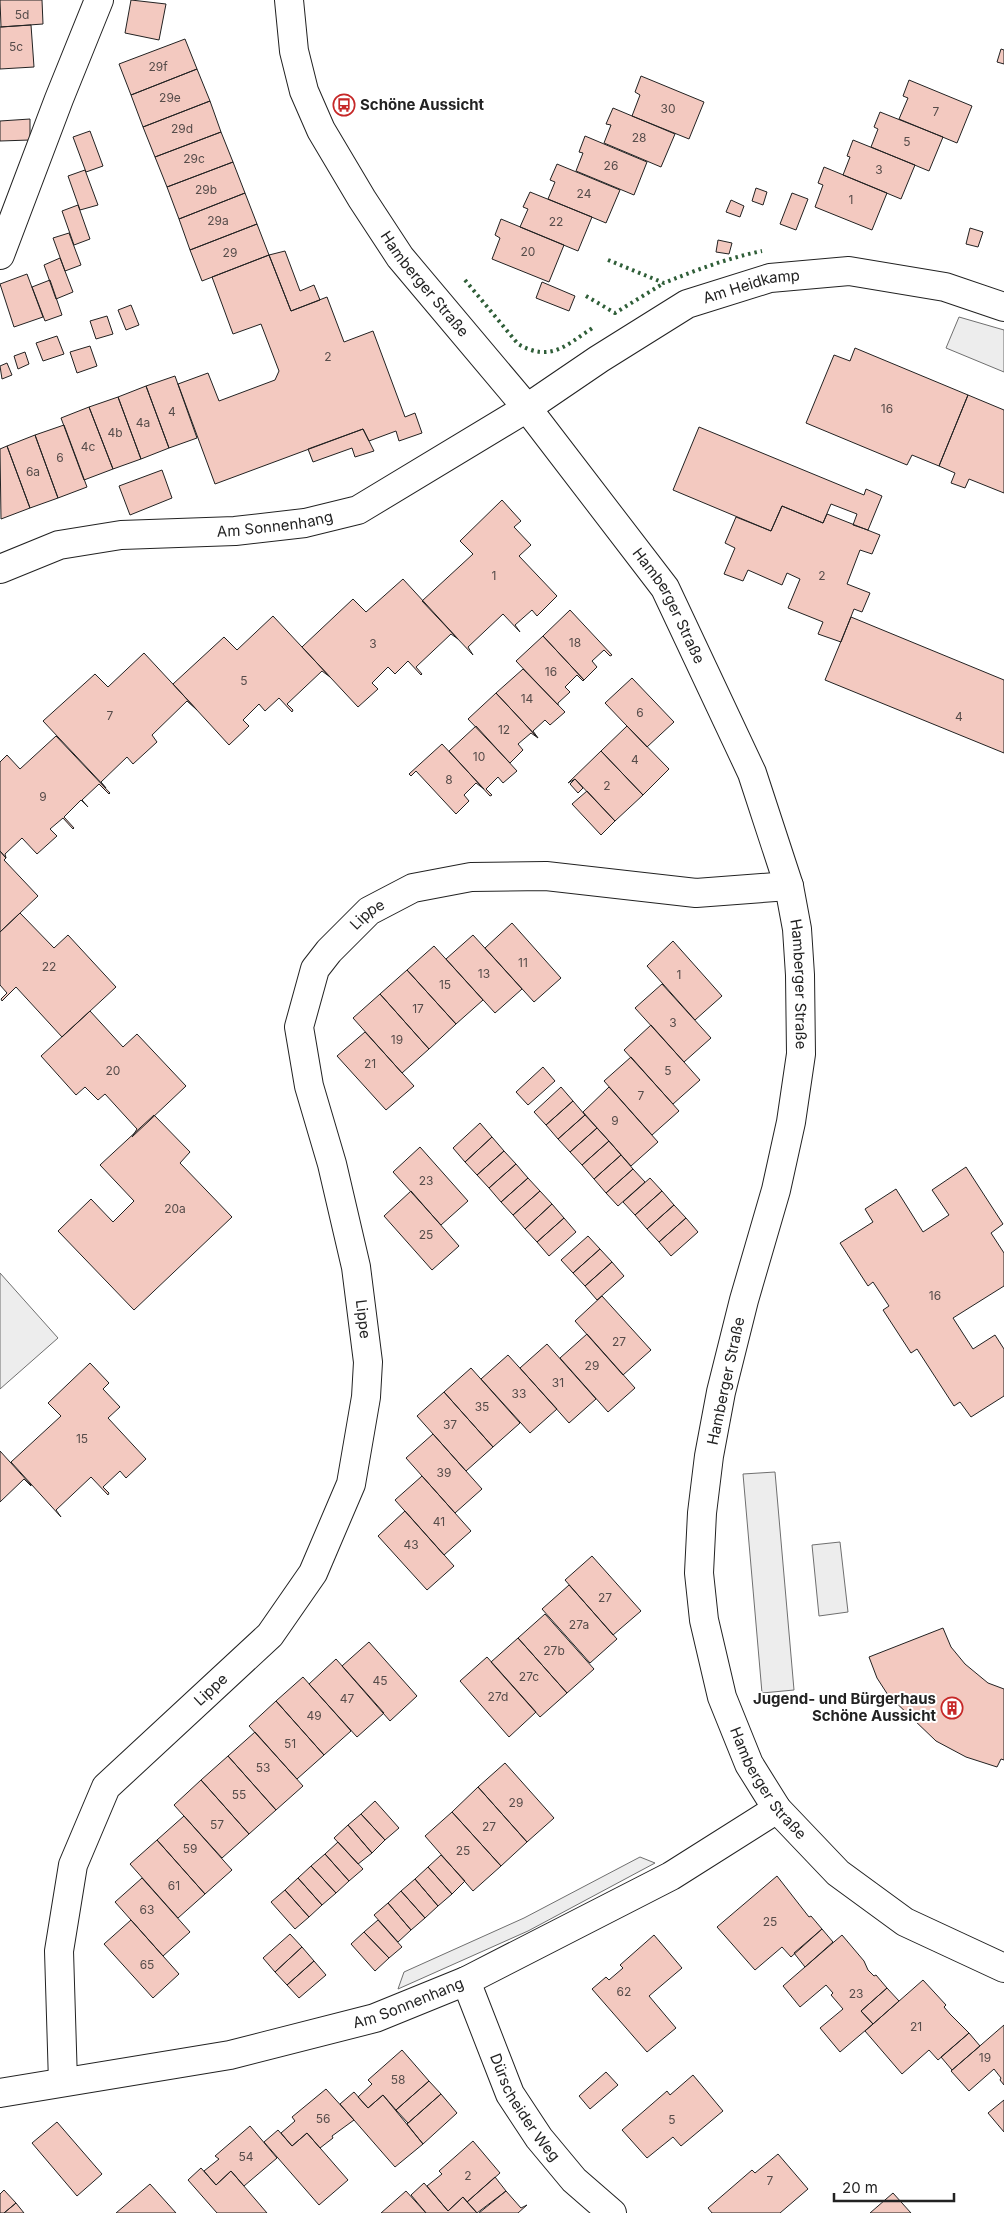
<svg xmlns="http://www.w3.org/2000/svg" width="1004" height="2213" font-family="Inter,sans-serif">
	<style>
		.parking { fill: #ededed; stroke: #6f6f6f }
		.building { fill: #f3c9c0; stroke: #222 }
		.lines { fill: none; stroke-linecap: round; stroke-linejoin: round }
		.minor-casing { stroke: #222; stroke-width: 30 }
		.minor { stroke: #fff; stroke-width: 28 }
		.hedge { stroke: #2f5e38; stroke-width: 4; stroke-dasharray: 2.5 4; stroke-linecap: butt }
		.labels { text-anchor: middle; stroke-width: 4; stroke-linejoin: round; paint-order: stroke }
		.number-label { font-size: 12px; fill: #564c4a }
		.poi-label { font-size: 15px; font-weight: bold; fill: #222; stroke: #fff; text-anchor: start }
		.street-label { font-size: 15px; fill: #222; stroke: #fff }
	</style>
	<rect width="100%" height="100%" fill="#fff"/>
	<path class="parking" d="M959,317L1004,330V372L946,348Z
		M0,1273L58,1338L0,1389Z
		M775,1472L794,1690L762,1693L743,1474Z
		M840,1542L848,1612L819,1616L812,1545Z
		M640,1857L655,1863L528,1931L398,1989L404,1972L524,1918Z"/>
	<path class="building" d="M0,0H42L43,24L1,27Z
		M131,0L166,4L159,40L125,33Z
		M31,25L34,67L0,69V27Z
		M185,39L197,69L131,95L119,64Z
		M1001,49L1004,50V64L997,62Z
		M197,69L210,101L143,127L131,95Z
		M641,76L704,102L689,139L632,116L640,95L635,92Z
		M909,80L972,106L957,143L899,119L908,98L903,96Z
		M210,101L221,132L155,157L143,127Z
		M613,108L675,134L661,167L604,143L611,125L606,124Z
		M880,112L943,137L929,171L871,147L878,129L874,127Z
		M30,119V140L0,141V121Z
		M90,131L103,166L86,172L73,137Z
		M221,132L233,162L167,187L155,157Z
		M585,136L647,162L634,195L576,171L583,153L579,152Z
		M853,140L915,165L901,199L843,175L850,157L847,156Z
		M233,162L245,193L179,219L167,187Z
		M557,164L620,190L606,223L548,199L555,182L550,180Z
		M824,167L887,193L872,230L815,207L823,185L818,183Z
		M85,170L98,205L80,210L68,176Z
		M756,188L767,192L763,205L752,201Z
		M530,192L592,217L578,251L520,227L528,209L523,207Z
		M245,193L257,224L190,250L179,219Z
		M792,193L808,199L796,230L780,224Z
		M731,200L744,206L740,217L726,212Z
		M78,205L90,239L74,245L62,211Z
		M501,219L564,245L549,282L492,259L500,238L495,235Z
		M257,224L269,255L202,281L190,250Z
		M970,228L983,232L978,247L966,244Z
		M69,233L81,265L65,271L53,238Z
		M718,240L732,243L729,254L716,252Z
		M285,251L300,291L314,285L320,300L291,311L269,255Z
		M269,255L291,311L327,297L344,342L373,331L405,417L415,413L422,433L399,441L396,431L369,441L363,429L215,484L178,384L208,373L219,401L275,380L279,371L261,324L233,334L212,277Z
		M60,258L73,292L56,299L44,265Z
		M27,274L43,317L14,327L0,284Z
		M50,280L62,315L45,321L32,287Z
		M542,282L575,296L569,311L536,298Z
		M131,305L139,325L126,330L118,310Z
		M107,316L113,334L96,339L90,321Z
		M57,336L64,354L43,361L36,343Z
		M90,346L97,366L77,373L70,352Z
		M855,348L968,395L939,466L912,455L907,465L806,423L834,355L850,361Z
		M25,352L29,364L18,369L14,356Z
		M7,363L12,375L2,379L0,366Z
		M175,376L197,438L169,448L146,386Z
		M146,386L169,448L141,459L118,397Z
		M968,395L1004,410V493L969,479L965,488L951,483L955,473L939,466Z
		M118,397L141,459L113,469L89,407Z
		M89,407L113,469L84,480L61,418Z
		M64,425L87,487L58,498L35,435Z
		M699,427L864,495L866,489L882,496L868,530L853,525L857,514L831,504L823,523L782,506L771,531L673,490Z
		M363,429L374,451L355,457L352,448L313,462L308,449Z
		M35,435L58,498L30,508L7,446Z
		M7,446L30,508L1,519L0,449Z
		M162,470L172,498L130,515L119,486Z
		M502,500L521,521L514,527L531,545L519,556L557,596L537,616L532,610L515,625L520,632L503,614L468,647L473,655L422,601L473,554L460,541Z
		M782,506L823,523L827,514L880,535L872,554L860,550L847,584L870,593L862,612L854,609L841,642L818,634L823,622L788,608L800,579L787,573L782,585L748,570L743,581L724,574L735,548L725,543L736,517L771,531Z
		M403,579L458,639L451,634L416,667L422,674L421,675L408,661L395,674L388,667L372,683L378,689L358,707L302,647L353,599L366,612Z
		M570,610L612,655L610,656L604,650L592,661L597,667L584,680L543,636Z
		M273,616L330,677L322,671L287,704L293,710L292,712L279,698L265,711L259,704L243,720L249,726L229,745L173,684L224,637L237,650Z
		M851,617L1004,680V753L825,680Z
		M543,636L584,680L583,681L577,675L565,687L570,692L558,703V705L516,661Z
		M144,653L197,710L187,701L152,735L157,742L133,764L127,757L101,782L106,788L43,721L95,674L108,687Z
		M523,669L565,712L550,725L545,720L533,731L538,738L496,693Z
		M632,678L674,722L647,747L605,703Z
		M496,693L538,738L531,733L518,744L523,750L510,763L468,719Z
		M476,726L517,771L503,783L498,777L486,789L492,795L490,796L449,751Z
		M627,726L669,769L643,795L601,751Z
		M56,736L110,793L109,794L99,784L82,800L88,807L81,800L64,817L74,828L73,829L63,818L50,829L57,836L37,854L22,838L5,854L6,858L0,851V762L7,755L20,769Z
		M442,744L484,789L476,783L464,795L469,801L456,814L416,771L411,776L409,774Z
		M601,751L643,795L615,821L575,779L568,783Z
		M575,779L583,788L578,793L570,784Z
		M587,791L615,821L601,835L572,804Z
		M0,851L6,858L4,860L38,896L0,932Z
		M20,913L54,948L68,935L116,987L62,1037L16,987L2,1001L1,999L7,993L0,985V932Z
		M512,923L561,978L534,1002L485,948Z
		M473,935L522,989L495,1013L446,959Z
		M673,941L722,996L695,1020L647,966Z
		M434,946L483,1000L456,1024L407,970Z
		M407,970L456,1024L429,1049L380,994Z
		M662,984L711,1038L684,1062L635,1008Z
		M380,994L429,1049L402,1073L353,1018Z
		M90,1011L123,1047L137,1034L186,1086L132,1137L137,1129L105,1094L98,1100L85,1087L76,1095L41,1056Z
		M651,1025L700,1080L673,1104L624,1050Z
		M365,1032L414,1086L386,1110L337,1056Z
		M631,1057L679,1111L652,1135L604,1081Z
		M543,1067L555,1081L528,1105L516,1092Z
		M561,1087L573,1101L546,1125L534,1112Z
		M609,1087L658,1142L631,1166L583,1112Z
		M573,1101L585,1115L558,1139L546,1125Z
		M154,1115L190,1152L180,1163L232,1217L134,1310L58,1231L91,1199L113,1222L134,1201L100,1165Z
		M585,1115L597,1128L570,1152L558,1139Z
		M480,1123L492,1137L465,1162L453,1148Z
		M597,1128L609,1141L582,1165L570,1152Z
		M492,1137L504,1151L477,1175L465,1162Z
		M609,1141L621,1155L594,1179L582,1165Z
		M420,1147L468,1201L441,1225L393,1172Z
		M504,1151L516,1164L489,1188L477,1175Z
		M621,1155L633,1169L606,1193L594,1179Z
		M516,1164L528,1178L501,1202L489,1188Z
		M966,1167L1003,1224L991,1233L1004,1253V1286L953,1318L973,1349L995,1335L1004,1349V1396L971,1417L960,1402L954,1406L917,1349L911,1353L883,1310L889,1306L873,1282L868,1286L840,1243L873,1222L865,1209L896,1189L923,1232L949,1215L932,1190Z
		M633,1169L645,1182L618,1206L606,1193Z
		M528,1178L540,1191L513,1215L501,1202Z
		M650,1178L662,1191L635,1215L623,1202Z
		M411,1191L459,1246L432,1270L384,1216Z
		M540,1191L552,1204L525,1229L513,1215Z
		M662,1191L674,1205L647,1229L635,1215Z
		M552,1204L564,1218L537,1242L525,1229Z
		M674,1205L686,1218L659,1242L647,1229Z
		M564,1218L576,1232L549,1256L537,1242Z
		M686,1218L698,1232L671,1256L659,1242Z
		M588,1236L600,1249L573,1273L561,1260Z
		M600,1249L612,1262L585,1286L573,1273Z
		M612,1262L624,1276L597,1300L585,1286Z
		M602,1296L651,1350L623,1375L575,1321Z
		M587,1334L635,1388L608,1412L560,1358Z
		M547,1344L596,1399L569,1423L520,1368Z
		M508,1355L557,1409L530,1433L481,1379Z
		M90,1363L109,1383L103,1389L120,1407L108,1418L146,1459L126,1478L120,1471L103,1487L109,1493L108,1495L91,1477L56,1510L61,1517L11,1462L61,1416L48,1403Z
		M471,1368L520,1423L493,1447L444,1392Z
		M444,1392L493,1447L466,1471L417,1416Z
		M433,1434L482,1489L455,1513L406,1458Z
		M0,1451L31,1485V1486L24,1479L0,1502Z
		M422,1476L471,1531L444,1555L395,1500Z
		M405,1511L454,1566L427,1590L378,1536Z
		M592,1556L641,1611L613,1635L565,1580Z
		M569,1585L617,1639L590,1663L542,1609Z
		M545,1614L594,1669L567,1693L518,1638Z
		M943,1628L951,1647L965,1664L988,1683L1004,1689V1760L1001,1759L997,1767L966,1757L936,1741L888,1695L877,1678L869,1657Z
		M518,1638L567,1693L540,1717L491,1662Z
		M369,1642L417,1696L390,1721L342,1666Z
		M487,1657L536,1712L509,1737L460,1681Z
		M336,1659L384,1713L357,1737L309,1684Z
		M303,1677L351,1731L324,1755L276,1701Z
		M276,1701L324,1755L297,1779L249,1726Z
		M255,1732L303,1786L276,1810L228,1756Z
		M228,1756L276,1810L249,1834L201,1780Z
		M505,1763L554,1818L527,1842L478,1787Z
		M201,1780L249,1834L222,1858L174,1805Z
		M478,1787L527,1842L501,1866L452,1812Z
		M375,1801L399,1828L385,1840L361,1814Z
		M452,1812L501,1866L473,1891L425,1836Z
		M361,1814L385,1840L372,1853L348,1825Z
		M184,1816L232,1870L205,1894L157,1840Z
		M348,1825L372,1853L358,1864L334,1838Z
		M157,1840L205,1894L178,1918L130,1864Z
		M338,1842L363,1869L349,1881L325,1854Z
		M325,1854L349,1881L336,1893L311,1866Z
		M441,1855L465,1881L452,1894L428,1867Z
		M311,1866L336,1893L322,1905L298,1878Z
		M428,1867L452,1894L438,1906L415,1879Z
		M777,1876L809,1917L811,1916L822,1929L791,1957L782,1947L755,1970L717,1927Z
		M142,1878L190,1932L163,1956L115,1902Z
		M298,1878L322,1905L309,1917L285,1890Z
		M415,1879L438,1906L425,1918L401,1891Z
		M285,1890L309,1917L295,1929L271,1902Z
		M401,1891L425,1918L411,1930L388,1903Z
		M388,1903L411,1930L398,1942L374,1915Z
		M131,1920L179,1974L153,1998L104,1944Z
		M378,1920L402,1947L389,1958L364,1932Z
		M822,1929L833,1942L805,1967L794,1953Z
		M364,1932L389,1958L375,1971L351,1944Z
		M290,1934L302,1947L275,1972L263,1958Z
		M654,1935L682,1968L649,1996L676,2028L647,2052L592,1989L606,1977L609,1980L623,1968L620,1965Z
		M842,1935L864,1961L868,1970L874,1976L876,1975L887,1988L861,2011L873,2024L840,2052L820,2028L843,2009L831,1995L833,1993L826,1985L800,2007L783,1986Z
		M302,1947L314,1961L287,1985L275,1972Z
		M314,1961L326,1975L299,1998L287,1985Z
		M923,1980L946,2005L944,2007L950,2014L969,2033L938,2060L929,2050L902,2074L865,2031Z
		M887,1988L899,2001L873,2024L861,2011Z
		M1004,2025V2085L1000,2080L1001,2078L994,2069L969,2091L951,2071Z
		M969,2033L980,2046L952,2070L941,2057Z
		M402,2050L429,2081L396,2110L383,2095L368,2108L358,2097L372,2084L368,2080Z
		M606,2072L618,2085L590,2109L579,2096Z
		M693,2075L723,2111L681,2146L673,2137L647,2158L622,2130L667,2091L670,2095Z
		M429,2081L441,2094L408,2123L396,2110Z
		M326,2089L354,2120L332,2136L333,2138L320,2148L307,2133L292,2146L281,2133L295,2121L292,2117Z
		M354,2092L368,2108L383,2095L423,2144L395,2167L340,2104Z
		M441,2094L457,2113L423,2144L407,2124Z
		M1004,2100V2132L988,2113Z
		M57,2122L102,2174L77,2196L32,2143Z
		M250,2126L277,2158L244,2186L231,2171L216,2185L204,2171L219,2159L215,2156Z
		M278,2130L292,2146L307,2133L348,2180L319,2205L264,2142Z
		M473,2141L500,2173L467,2202L463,2197L448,2211L427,2186L442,2174L439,2171Z
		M778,2154L808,2189L780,2213H712L708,2208L752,2170L755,2173Z
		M201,2168L216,2185L231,2171L267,2213H217L188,2180Z
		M495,2177L506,2191L477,2213L467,2202Z
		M424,2183L448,2211L463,2197L477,2213H426L411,2195Z
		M150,2184L176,2213H116Z
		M4,2190L16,2203L4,2213H0V2194Z
		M406,2191L426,2213H381Z
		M506,2191L521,2208L527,2205L518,2213H479Z
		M893,2193L911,2213H870Z
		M16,2203L24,2213H4Z"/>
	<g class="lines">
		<g class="minor-casing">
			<g id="minor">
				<path id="s1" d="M289,0L294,51L304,91L321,130L362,199L400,257L527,408L665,588L752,773L789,886L797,929L800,975L801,1054L791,1122L776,1190L744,1300L721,1392L709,1456L702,1513L699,1573L704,1620L722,1697L749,1764L777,1809L838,1873L905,1922L1004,1968"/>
				<path d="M0,255L59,99L99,0"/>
				<path id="s2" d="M0,569L59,545L121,535L235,531L305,523L358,510L527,408L599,359L687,304L770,278L849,271L945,287L1004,307"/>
				<path id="s3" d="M466,1981L510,2094L539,2138L574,2180L612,2213"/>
				<path id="s4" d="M63,2082L59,1951L73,1865L106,1787L270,1635L313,1573L351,1484L366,1397L368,1362L356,1267L332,1164L309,1086L299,1027L315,969L329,951L369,911L413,888L471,877L546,876L696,893L789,886"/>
				<path id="s5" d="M0,2093L230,2055L375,2018L466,1981L671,1876L777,1809"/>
			</g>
		</g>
		<use href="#minor" class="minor"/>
		<path class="hedge" d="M608,260L664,283C696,270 728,258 762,251
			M465,280L518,344C551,363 566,345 594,327
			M586,296L615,313L664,283"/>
	</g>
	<defs>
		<g id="bus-ring" transform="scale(1.125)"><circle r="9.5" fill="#fff" stroke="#c62828" stroke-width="1.5"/><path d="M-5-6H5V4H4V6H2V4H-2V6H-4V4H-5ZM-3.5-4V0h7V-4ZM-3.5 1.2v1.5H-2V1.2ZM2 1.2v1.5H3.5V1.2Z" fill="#c62828"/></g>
		<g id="building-ring" transform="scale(1.125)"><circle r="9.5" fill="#fff" stroke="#c62828" stroke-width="1.5"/><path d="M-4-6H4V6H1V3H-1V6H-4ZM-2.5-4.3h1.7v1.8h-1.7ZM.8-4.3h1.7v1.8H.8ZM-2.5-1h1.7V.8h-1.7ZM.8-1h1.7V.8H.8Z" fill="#c62828"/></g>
	</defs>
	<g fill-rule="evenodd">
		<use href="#bus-ring" x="344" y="105"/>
		<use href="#building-ring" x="952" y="1708"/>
	</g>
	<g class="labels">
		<g class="number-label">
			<text x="22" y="19">5d</text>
			<text x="16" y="51">5c</text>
			<text x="158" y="71">29f</text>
			<text x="170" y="102">29e</text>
			<text x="668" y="113">30</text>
			<text x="936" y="116">7</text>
			<text x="182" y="133">29d</text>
			<text x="639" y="142">28</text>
			<text x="907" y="146">5</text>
			<text x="194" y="163">29c</text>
			<text x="611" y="170">26</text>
			<text x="879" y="174">3</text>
			<text x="206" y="194">29b</text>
			<text x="584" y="198">24</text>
			<text x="851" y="204">1</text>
			<text x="218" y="225">29a</text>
			<text x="556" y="226">22</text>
			<text x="528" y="256">20</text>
			<text x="230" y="257">29</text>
			<text x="328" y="361">2</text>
			<text x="887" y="413">16</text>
			<text x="172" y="416">4</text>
			<text x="143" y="427">4a</text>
			<text x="115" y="437">4b</text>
			<text x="88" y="451">4c</text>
			<text x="60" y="462">6</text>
			<text x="33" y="476">6a</text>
			<text x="494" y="580">1</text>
			<text x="822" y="580">2</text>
			<text x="575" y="647">18</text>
			<text x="373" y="648">3</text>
			<text x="551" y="676">16</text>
			<text x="244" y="685">5</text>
			<text x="527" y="703">14</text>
			<text x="640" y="717">6</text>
			<text x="110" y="720">7</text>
			<text x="959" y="721">4</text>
			<text x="504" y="734">12</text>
			<text x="479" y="761">10</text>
			<text x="635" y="764">4</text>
			<text x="449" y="784">8</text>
			<text x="607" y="790">2</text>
			<text x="43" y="801">9</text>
			<text x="523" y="967">11</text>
			<text x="49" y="971">22</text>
			<text x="484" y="978">13</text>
			<text x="679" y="979">1</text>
			<text x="445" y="989">15</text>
			<text x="418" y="1013">17</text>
			<text x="673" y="1027">3</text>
			<text x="397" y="1044">19</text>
			<text x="370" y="1068">21</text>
			<text x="113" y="1075">20</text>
			<text x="668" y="1075">5</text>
			<text x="641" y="1100">7</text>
			<text x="615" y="1125">9</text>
			<text x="426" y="1185">23</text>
			<text x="175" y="1213">20a</text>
			<text x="426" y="1239">25</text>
			<text x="935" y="1300">16</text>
			<text x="619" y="1346">27</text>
			<text x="592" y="1370">29</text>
			<text x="558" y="1387">31</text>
			<text x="519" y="1398">33</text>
			<text x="482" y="1411">35</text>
			<text x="450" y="1429">37</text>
			<text x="82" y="1443">15</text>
			<text x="444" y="1477">39</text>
			<text x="439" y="1526">41</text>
			<text x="411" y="1549">43</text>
			<text x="605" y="1602">27</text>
			<text x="579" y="1629">27a</text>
			<text x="554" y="1655">27b</text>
			<text x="529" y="1681">27c</text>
			<text x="380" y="1685">45</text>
			<text x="498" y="1701">27d</text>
			<text x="347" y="1703">47</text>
			<text x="314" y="1720">49</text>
			<text x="290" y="1748">51</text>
			<text x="263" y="1772">53</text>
			<text x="239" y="1799">55</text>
			<text x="516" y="1807">29</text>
			<text x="217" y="1829">57</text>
			<text x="489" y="1831">27</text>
			<text x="190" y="1853">59</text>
			<text x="463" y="1855">25</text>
			<text x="174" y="1890">61</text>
			<text x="147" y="1914">63</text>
			<text x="770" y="1926">25</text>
			<text x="147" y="1969">65</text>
			<text x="624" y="1996">62</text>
			<text x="856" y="1998">23</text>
			<text x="916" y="2031">21</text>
			<text x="985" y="2062">19</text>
			<text x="398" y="2084">58</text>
			<text x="323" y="2123">56</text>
			<text x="672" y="2124">5</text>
			<text x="246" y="2161">54</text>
			<text x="468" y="2180">2</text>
			<text x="770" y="2185">7</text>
		</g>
		<g class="poi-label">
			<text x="360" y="110">Schöne Aussicht</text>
			<text x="936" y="1704" text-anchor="end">Jugend- und Bürgerhaus<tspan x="936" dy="17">Schöne Aussicht</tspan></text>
		</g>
		<g class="street-label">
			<text dy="5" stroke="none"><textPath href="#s1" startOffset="321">Hamberger Straße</textPath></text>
			<text dy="5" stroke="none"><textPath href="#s2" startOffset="821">Am Heidkamp</textPath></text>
			<text dy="5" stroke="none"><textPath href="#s2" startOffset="281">Am Sonnenhang</textPath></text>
			<text dy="5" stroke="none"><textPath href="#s1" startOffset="726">Hamberger Straße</textPath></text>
			<text dy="5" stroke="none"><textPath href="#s4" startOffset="1301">Lippe</textPath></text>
			<text dy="5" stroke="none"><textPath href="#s1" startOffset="1131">Hamberger Straße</textPath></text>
			<text transform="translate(363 1319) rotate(83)" y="5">Lippe</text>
			<text transform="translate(726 1381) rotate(-78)" y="5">Hamberger Straße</text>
			<text dy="5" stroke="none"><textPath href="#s4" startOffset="446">Lippe</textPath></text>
			<text dy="5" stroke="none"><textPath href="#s1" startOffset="1956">Hamberger Straße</textPath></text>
			<text dy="5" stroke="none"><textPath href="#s5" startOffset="419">Am Sonnenhang</textPath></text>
			<text dy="5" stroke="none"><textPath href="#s3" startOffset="140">Dürscheider Weg</textPath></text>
		</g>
	</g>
	<path d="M834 2193v8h120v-8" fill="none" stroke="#222222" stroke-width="2.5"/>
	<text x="842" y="2193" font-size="15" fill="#222222" stroke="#ffffff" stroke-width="4" paint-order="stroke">20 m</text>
</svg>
